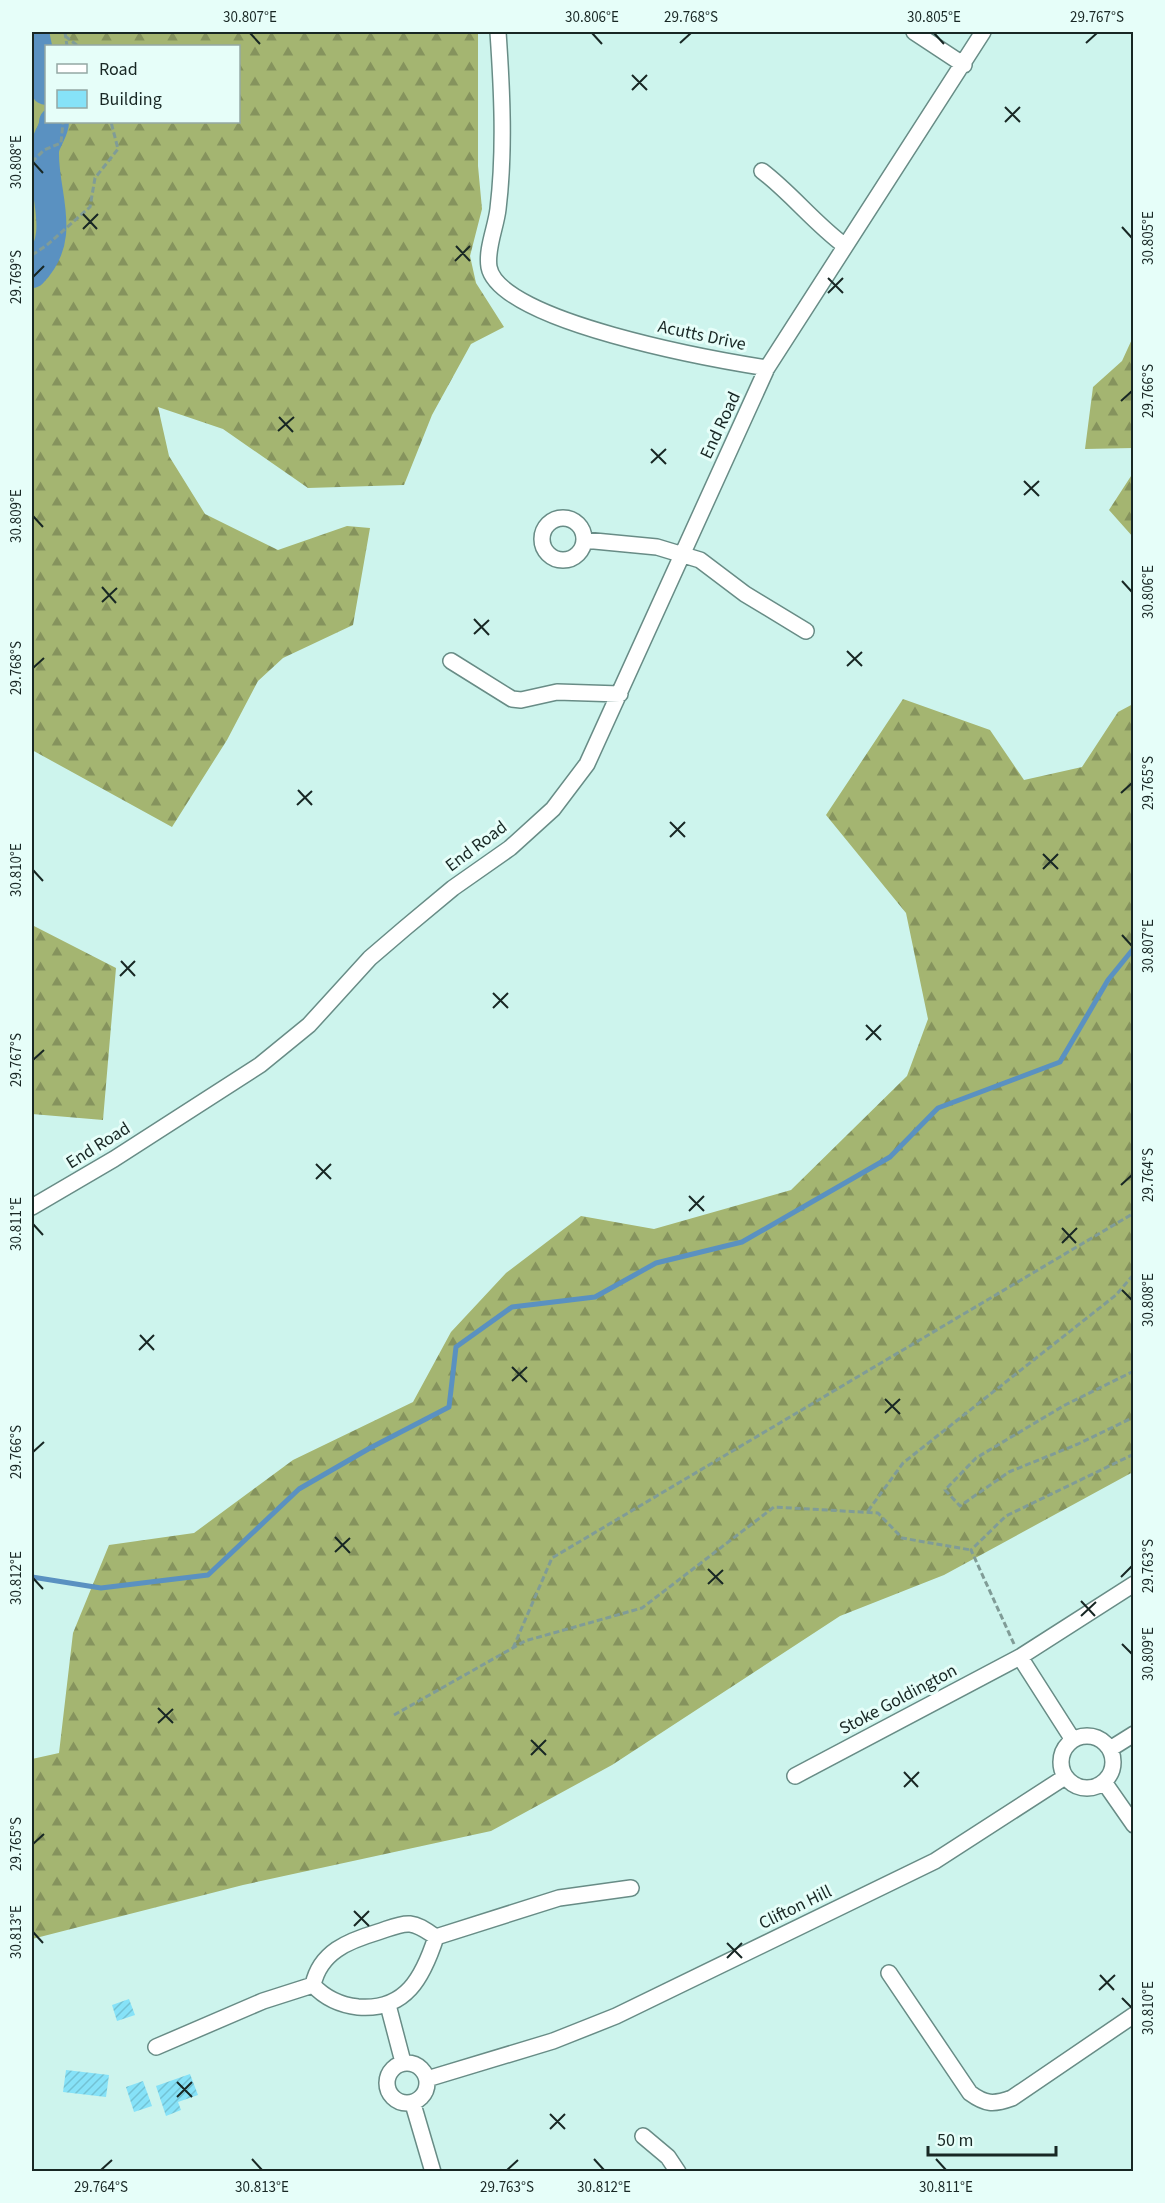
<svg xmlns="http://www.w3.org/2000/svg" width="1165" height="2203" font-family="'Source Sans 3',sans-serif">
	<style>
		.forest { fill: url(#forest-firs); fill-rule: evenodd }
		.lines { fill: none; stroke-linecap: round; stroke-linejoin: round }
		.stream { stroke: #5a91c1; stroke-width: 5 }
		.river { stroke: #5a91c1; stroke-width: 30 }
		.building { fill: url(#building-hatch) }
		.street-casing { stroke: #688c86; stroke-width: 18 }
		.path { stroke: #809c97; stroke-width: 3; stroke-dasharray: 6 3; stroke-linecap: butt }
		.street { stroke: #fff; stroke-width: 15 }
		.ticks { fill: none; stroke: #182724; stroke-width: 2 }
		.labels { text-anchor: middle; stroke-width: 6; stroke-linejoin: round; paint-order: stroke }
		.street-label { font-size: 18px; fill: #182724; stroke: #e6fef9 }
		.neatline { fill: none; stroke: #182724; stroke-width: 2 }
		.ticks-label { font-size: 15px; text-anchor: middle; fill: #182724 }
	</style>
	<defs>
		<pattern id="forest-firs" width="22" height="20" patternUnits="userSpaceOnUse" patternTransform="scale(1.5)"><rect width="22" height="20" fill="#a4b571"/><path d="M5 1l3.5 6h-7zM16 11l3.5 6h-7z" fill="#85935d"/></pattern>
		<pattern id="building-hatch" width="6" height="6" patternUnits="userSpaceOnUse" patternTransform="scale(1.5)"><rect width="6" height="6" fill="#86e2f8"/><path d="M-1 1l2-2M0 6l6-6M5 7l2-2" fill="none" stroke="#73c2d4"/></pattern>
	</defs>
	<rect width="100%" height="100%" fill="#cdf4ed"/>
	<path class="forest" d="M32,32H478V166L482,209L470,256L476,283L504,327L471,344L432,415L404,485L308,488L223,429L158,407L169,456L205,514L278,550L347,526L370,528L353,625L283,658L258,681L227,740L172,827L32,750ZM46,46H238V122H46Z
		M1133,337V448L1085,449L1093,387L1122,361Z
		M1133,473V537L1109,510Z
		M903,699L990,730L1024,780L1082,767L1118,712L1133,704V1472L944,1575L840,1616L612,1765L491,1831L243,1885L32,1939V1759L59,1753L73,1633L109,1545L194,1533L293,1460L413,1402L451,1332L506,1273L581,1216L654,1229L791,1190L907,1076L928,1019L906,913L826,815Z
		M32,925L116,968L103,1120L32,1114Z"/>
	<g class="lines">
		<path class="stream" d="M32,1577L101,1588L208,1575L299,1489L370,1448L449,1407L456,1347L512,1307L595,1297L656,1263L742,1242L890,1157L938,1108L1060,1062L1108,980L1134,948"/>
		<path class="river" d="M34,32L46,90
			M32,273C68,236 43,196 44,152C44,142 54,132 54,122"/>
	</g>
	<path class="building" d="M129,1999L135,2015L117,2021L112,2005Z
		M66,2070L109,2075L106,2097L63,2092Z
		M190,2074L198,2095L178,2102L181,2110L166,2116L156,2086Z
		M143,2081L152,2106L134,2112L126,2087Z"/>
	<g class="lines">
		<g class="street-casing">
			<path id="street" d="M498,32C502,90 505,151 498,209C496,227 486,249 489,267C499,322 716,360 767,368
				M914,32L964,65
				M762,171C792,194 814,223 845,246
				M542 539a21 21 0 1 1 42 0a21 21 0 1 1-42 0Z
				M584,540L657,547L700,560L745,594L806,631
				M451,661L512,699L521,700L557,692L620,694
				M32,1207L114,1159L260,1065L309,1025L370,958L405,928L453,888L510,848L553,809L587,764L767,368L983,32
				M1020,1657L1073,1740
				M1061 1762a26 26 0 1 1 52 0a26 26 0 1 1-52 0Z
				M1110,1749L1134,1734
				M795,1776L1020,1657L1134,1584
				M1104,1782L1134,1825
				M889,1973L970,2093C985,2104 993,2105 1012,2098L1134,2015
				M313,1985C320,1952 348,1941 378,1932C388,1929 400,1923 410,1924C420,1925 428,1932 436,1937L559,1898L631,1888
				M313,1985C325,1998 340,2005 358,2007C406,2011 423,1977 436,1937
				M388,2005L403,2062
				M156,2047L263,2001L313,1985
				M387 2083a20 20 0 1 1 40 0a20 20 0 1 1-40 0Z
				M427,2079L553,2041L616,2016L935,1861L1065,1777
				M413,2104L433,2172
				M643,2136L668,2157L678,2172"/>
		</g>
		<path class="path" d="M65,32L67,46
			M65,36L78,46
			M32,162L44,150L61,143L63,122
			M32,255L47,245L90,207L95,178L118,149L111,122
			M1134,1371L1065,1405L976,1458L945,1490L960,1506L1009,1472L1078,1444L1134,1417
			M868,1511L903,1463L1116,1295L1134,1274
			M1014,1644L971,1550L1006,1516L1134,1454
			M513,1648L552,1558L1134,1213
			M394,1715L525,1641L642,1608L774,1507L878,1513L902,1538L971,1550"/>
		<use href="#street" class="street"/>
	</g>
	<path class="ticks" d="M250,33L260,44M592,33L602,44M934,33L944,44M680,43L691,33M1086,43L1097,33M632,75L647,90M632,90L647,75M1005,107L1020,122M1005,122L1020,107M33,162L43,173M83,214L97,229M1122,227L1132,238M83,229L98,214M456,246L470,261M455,261L470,246M33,277L44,266M828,278L843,293M828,293L843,278M1121,401L1132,391M279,417L293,432M278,431L294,417M651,449L666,464M651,463L666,449M1024,481L1039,496M1024,495L1039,481M33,516L43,527M1122,581L1132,592M102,587L116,603M102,602L117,588M474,619L489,635M474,634L489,620M847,651L862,666M847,666L862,652M33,668L44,658M298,790L312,805M1121,793L1132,783M297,805L312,791M670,822L685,837M670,837L685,822M1043,854L1058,869M1043,869L1058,854M33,870L43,881M1122,935L1132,946M121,961L135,976M120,976L135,961M493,993L508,1008M493,1008L508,993M866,1025L881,1040M866,1040L881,1025M33,1060L44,1050M316,1164L331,1179M316,1179L331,1164M1121,1185L1132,1175M689,1196L704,1211M689,1211L704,1196M33,1224L43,1235M1062,1228L1076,1243M1062,1243L1077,1228M1122,1290L1132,1300M140,1335L154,1350M139,1350L154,1335M512,1367L527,1382M512,1381L527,1367M885,1399L900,1414M885,1413L900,1399M33,1452L44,1442M335,1537L350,1553M335,1552L350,1538M708,1569L723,1584M1121,1577L1132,1566M33,1578L43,1589M708,1584L723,1570M1081,1601L1095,1616M1081,1616L1096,1602M1122,1644L1132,1654M158,1708L173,1723M158,1723L173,1709M531,1740L546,1755M531,1755L546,1740M904,1772L918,1787M904,1787L919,1772M33,1844L44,1834M354,1911L369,1926M354,1926L369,1911M33,1932L43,1943M727,1943L742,1958M727,1958L742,1943M1100,1975L1114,1990M1099,1990L1115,1975M1122,1998L1132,2008M177,2082L192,2097M177,2097L192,2082M550,2114L565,2129M550,2129L565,2114M252,2159L262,2170M594,2159L604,2170M936,2159L946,2170M101,2170L112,2160M507,2170L518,2160"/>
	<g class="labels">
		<g class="street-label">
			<text transform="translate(702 335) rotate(12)" y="6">Acutts Drive</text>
			<text transform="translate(720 425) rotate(-65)" y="6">End Road</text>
			<text transform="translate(476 846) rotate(-37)" y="6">End Road</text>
			<text transform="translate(98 1145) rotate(-32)" y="6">End Road</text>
			<text transform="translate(898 1699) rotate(-28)" y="6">Stoke Goldington</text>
			<text transform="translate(795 1907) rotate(-26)" y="6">Clifton Hill</text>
		</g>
	</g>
	<rect width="1165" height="2203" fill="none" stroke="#e6fef9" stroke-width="66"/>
	<rect x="45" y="45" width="195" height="78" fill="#e6fef9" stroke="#94a8a4" stroke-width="1.5"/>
	<rect x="57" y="64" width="30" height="9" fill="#ffffff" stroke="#94a8a4" stroke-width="1.5"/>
	<text x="99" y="75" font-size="18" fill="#182724">Road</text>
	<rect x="57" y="90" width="30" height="18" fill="#86e2f8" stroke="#94a8a4" stroke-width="1.5"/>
	<text x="99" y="105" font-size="18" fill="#182724">Building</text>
	<path d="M928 2146v9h128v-9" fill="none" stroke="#182724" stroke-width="3"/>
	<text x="937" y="2146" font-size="18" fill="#182724" stroke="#e6fef9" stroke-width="4.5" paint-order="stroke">50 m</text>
	<rect x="33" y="33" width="1099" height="2137" class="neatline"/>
	<g class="ticks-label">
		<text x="250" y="22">30.807°E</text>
		<text x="592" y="22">30.806°E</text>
		<text x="691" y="22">29.768°S</text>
		<text x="934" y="22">30.805°E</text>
		<text x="1097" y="22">29.767°S</text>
		<text transform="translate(16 162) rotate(-90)" y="5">30.808°E</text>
		<text transform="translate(1148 238) rotate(-90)" y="5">30.805°E</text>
		<text transform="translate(16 277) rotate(-90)" y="5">29.769°S</text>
		<text transform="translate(1148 391) rotate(-90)" y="5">29.766°S</text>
		<text transform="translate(16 516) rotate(-90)" y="5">30.809°E</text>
		<text transform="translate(1148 592) rotate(-90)" y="5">30.806°E</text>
		<text transform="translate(16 668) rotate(-90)" y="5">29.768°S</text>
		<text transform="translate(1148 783) rotate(-90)" y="5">29.765°S</text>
		<text transform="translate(16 870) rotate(-90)" y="5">30.810°E</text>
		<text transform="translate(1148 946) rotate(-90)" y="5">30.807°E</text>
		<text transform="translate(16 1060) rotate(-90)" y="5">29.767°S</text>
		<text transform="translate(1148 1175) rotate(-90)" y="5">29.764°S</text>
		<text transform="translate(16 1224) rotate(-90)" y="5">30.811°E</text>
		<text transform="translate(1148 1300) rotate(-90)" y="5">30.808°E</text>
		<text transform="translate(16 1452) rotate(-90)" y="5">29.766°S</text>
		<text transform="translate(1148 1566) rotate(-90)" y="5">29.763°S</text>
		<text transform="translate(16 1578) rotate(-90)" y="5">30.812°E</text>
		<text transform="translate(1148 1654) rotate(-90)" y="5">30.809°E</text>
		<text transform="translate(16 1844) rotate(-90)" y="5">29.765°S</text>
		<text transform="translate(16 1932) rotate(-90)" y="5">30.813°E</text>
		<text transform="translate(1148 2008) rotate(-90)" y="5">30.810°E</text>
		<text x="101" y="2192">29.764°S</text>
		<text x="262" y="2192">30.813°E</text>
		<text x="507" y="2192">29.763°S</text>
		<text x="604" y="2192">30.812°E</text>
		<text x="946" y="2192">30.811°E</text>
	</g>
</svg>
